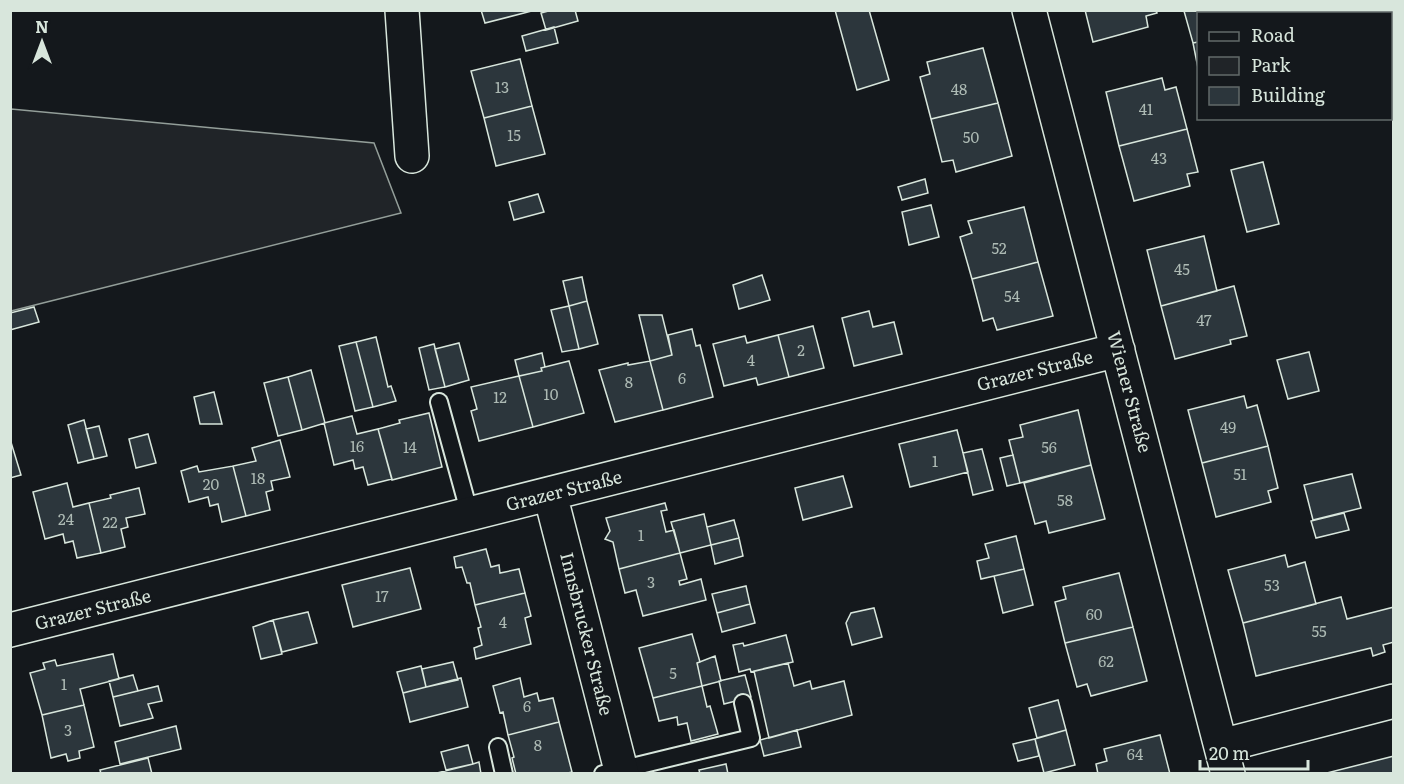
<svg xmlns="http://www.w3.org/2000/svg" width="1404" height="784" font-family="Literata,serif">
	<style>
		.green { fill: #202428; stroke: #939e99; stroke-width: 1.5 }
		.building { fill: #2c363c; stroke: #d8e6dc; stroke-width: 1.5 }
		.lines { fill: none; stroke-linecap: round; stroke-linejoin: round }
		.lane-casing { stroke: #d8e6dc; stroke-width: 20 }
		.street-casing { stroke: #d8e6dc; stroke-width: 36 }
		.lane { stroke: #14181c; stroke-width: 16 }
		.street { stroke: #14181c; stroke-width: 33 }
		.labels { text-anchor: middle; stroke-width: 4.5; stroke-linejoin: round; paint-order: stroke }
		.number-label { font-size: 15px; fill: #adbab4 }
		.street-label { font-size: 18px; fill: #d8e6dc; stroke: #14181c }
	</style>
	<rect width="100%" height="100%" fill="#14181c"/>
	<path class="green" d="M11,109L374,143L401,213L11,311Z"/>
	<path class="building" d="M481,10H532V11L485,23Z
		M552,10H575L578,21L546,30L541,13Z
		M835,10H869L889,80L857,90Z
		M1085,10H1156L1157,13L1146,16L1148,27L1093,42Z
		M1216,10L1217,14H1198V42L1193,43L1184,11Z
		M554,27L558,43L526,51L522,36Z
		M1198,42V68L1193,43Z
		M983,48L998,103L931,119L920,77L930,74L927,62Z
		M520,59L532,106L484,118L471,71Z
		M1162,78L1165,90L1176,87L1187,129L1119,146L1106,92Z
		M998,103L1012,156L956,172L953,160L942,162L931,119Z
		M532,106L545,154L496,166L484,118Z
		M1187,129L1198,172L1187,174L1190,186L1134,201L1119,146Z
		M1263,162L1279,224L1247,232L1231,170Z
		M925,179L928,193L902,200L898,187Z
		M538,194L544,212L514,220L509,202Z
		M931,205L939,237L909,245L902,212Z
		M1024,207L1038,262L972,279L960,237L972,233L968,221Z
		M1204,236L1217,291L1161,306L1147,250Z
		M1038,262L1053,316L997,330L993,318L983,321L972,279Z
		M762,275L770,300L739,309L733,285Z
		M582,277L587,301L569,306L563,281Z
		M1234,286L1247,336L1230,340L1231,344L1175,359L1161,306Z
		M587,301L598,344L579,349L569,306Z
		M569,306L579,349L562,352L551,310Z
		M34,307L39,322L10,330V313Z
		M869,311L873,327L894,322L902,354L854,366L842,318Z
		M639,315H662L672,355L650,361Z
		M813,326L824,368L789,377L778,335Z
		M692,329L696,346L700,345L713,397L663,410L650,361L672,355L668,335Z
		M778,335L789,377L758,385L756,378L724,386L713,344L745,336L747,343Z
		M376,337L388,387L391,386L396,401L373,407L356,342Z
		M356,342L373,407L355,411L339,346Z
		M459,343L469,380L445,387L435,349Z
		M434,344L445,387L429,390L419,348Z
		M1309,352L1319,391L1288,399L1277,360Z
		M542,353L545,367L541,368L542,371L519,376L515,360Z
		M569,361L584,413L533,427L519,376L542,371L541,368Z
		M650,361L663,410L615,422L599,370L628,363V365Z
		M311,370L325,423L302,430L288,377Z
		M519,376L533,427L479,441L471,411L477,409L471,387Z
		M288,377L302,430L278,436L264,383Z
		M214,392L222,424H200L194,397Z
		M1244,396L1247,408L1257,405L1268,446L1202,463L1188,410Z
		M1078,410L1091,465L1020,483L1009,440L1023,437L1020,425Z
		M429,413L442,467L392,480L378,429L400,423L399,420Z
		M352,416L357,434L378,429L392,479L368,485L363,467L355,469L353,460L334,465L324,423Z
		M84,420L94,459L78,463L68,425Z
		M99,426L107,456L94,459L86,429Z
		M957,430L968,472L910,487L899,444Z
		M148,434L156,463L136,468L129,439Z
		M10,439L21,475L10,478Z
		M280,440L290,477L271,481L273,490L266,492L270,510L246,516L233,466L256,461L252,448Z
		M1268,446L1278,488L1268,491L1271,502L1216,517L1202,463Z
		M982,449L993,490L973,495L963,453Z
		M1013,455L1020,483L1007,486L1000,458Z
		M1091,465L1105,519L1049,533L1046,521L1035,524L1024,483Z
		M197,466L199,472L233,466L246,516L222,522L218,504L210,506L208,497L189,502L181,471Z
		M1352,474L1361,508L1313,520L1304,485Z
		M843,476L852,507L803,520L795,488Z
		M67,483L73,507L89,503L101,553L77,558L73,541L65,543L63,534L45,539L33,492Z
		M139,488L145,514L126,518L128,527L121,529L125,547L101,553L89,503L111,498L110,495Z
		M665,503L667,510L661,511L666,532L674,530L680,553L619,569L613,542L605,539L610,531L606,518Z
		M1344,513L1349,530L1316,538L1311,521Z
		M704,514L711,545L680,553L671,522Z
		M734,520L739,538L711,545L707,527Z
		M1016,536L1024,569L981,579L977,561L989,558L985,544Z
		M739,538L743,556L715,564L711,545Z
		M486,549L491,567L499,565L500,573L519,569L525,593L475,605L470,583H467L462,567L456,568L454,557Z
		M680,553L687,579L679,581L680,585L701,579L706,600L643,616L636,590L625,593L619,569Z
		M1285,555L1288,567L1305,562L1316,604L1243,623L1228,570Z
		M410,568L421,609L353,627L342,585Z
		M1024,569L1033,605L1003,613L994,576Z
		M1119,573L1133,627L1065,643L1055,602L1066,599L1063,587Z
		M746,586L750,604L717,613L712,594Z
		M525,593L531,616L525,618L531,644L476,659L474,648L482,645L478,628L481,627L475,605Z
		M1341,597L1347,619L1394,607V642L1383,645L1385,652L1373,656L1371,648L1256,676L1243,623Z
		M750,604L755,623L722,632L717,613Z
		M874,608L882,637L852,645L846,623L851,613Z
		M308,612L317,643L282,652L273,620Z
		M273,620L282,654L261,659L253,627Z
		M1133,627L1147,681L1091,696L1087,684L1077,687L1065,643Z
		M692,634L700,662L697,663L702,686L653,698L639,648Z
		M786,635L793,662L751,672L750,669L739,672L733,645L743,643L744,646Z
		M113,654L119,679L80,689L84,705L42,715L30,673L45,669L43,663L55,660L57,666Z
		M715,656L721,681L702,686L697,663Z
		M453,662L458,680L426,687L422,669Z
		M788,663L794,686L810,681L812,689L844,681L852,715L769,738L754,671Z
		M421,666L426,687L403,693L397,672Z
		M133,675L138,691L113,697L109,681Z
		M745,675L751,697L724,704L719,681Z
		M461,678L468,707L410,722L403,693Z
		M520,678L524,697L537,693L539,701L553,698L559,722L508,735L503,712L500,713L493,686Z
		M158,686L162,701L148,704L153,718L120,726L113,697Z
		M702,686L707,707L710,706L718,734L691,741L687,723L678,725L677,717L659,721L653,698Z
		M1058,700L1066,730L1037,738L1029,708Z
		M84,705L94,747L79,751L80,758L68,761L66,754L51,758L42,715Z
		M559,722L572,772L564,774H516L512,758L514,757L508,735Z
		M176,726L181,749L120,764L115,742Z
		M797,730L801,747L764,756L760,740Z
		M1066,730L1075,765L1044,773L1035,739Z
		M1160,735L1170,774H1098L1096,764L1107,761L1104,749Z
		M1035,739L1039,756L1018,761L1013,744Z
		M468,745L473,764L446,770L441,752Z
		M1394,756V774H1323Z
		M148,758L152,774H101L100,770Z
		M479,762L481,774L437,773L473,764Z
		M726,764L728,774H700L699,770Z"/>
	<g class="lines">
		<g class="lane-casing">
			<path id="lane" d="M439,402L470,515
				M498,747L504,774
				M603,774L751,738L743,703"/>
		</g>
		<g class="street-casing">
			<path id="street" d="M402,10L412,156
				M1029,10L1228,774
				M550,494L622,774
				M10,630L1118,350
				M1221,746L1394,701"/>
		</g>
		<use href="#lane" class="lane"/>
		<use href="#street" class="street"/>
	</g>
	<g class="labels">
		<g class="number-label">
			<text x="502" y="93">13</text>
			<text x="959" y="95">48</text>
			<text x="1146" y="115">41</text>
			<text x="514" y="141">15</text>
			<text x="971" y="143">50</text>
			<text x="1159" y="164">43</text>
			<text x="999" y="254">52</text>
			<text x="1182" y="275">45</text>
			<text x="1012" y="302">54</text>
			<text x="1204" y="326">47</text>
			<text x="801" y="356">2</text>
			<text x="751" y="366">4</text>
			<text x="682" y="384">6</text>
			<text x="629" y="388">8</text>
			<text x="551" y="400">10</text>
			<text x="500" y="403">12</text>
			<text x="1228" y="433">49</text>
			<text x="357" y="452">16</text>
			<text x="410" y="453">14</text>
			<text x="1049" y="453">56</text>
			<text x="935" y="467">1</text>
			<text x="1240" y="480">51</text>
			<text x="258" y="484">18</text>
			<text x="211" y="490">20</text>
			<text x="1065" y="506">58</text>
			<text x="66" y="525">24</text>
			<text x="110" y="528">22</text>
			<text x="641" y="541">1</text>
			<text x="651" y="588">3</text>
			<text x="1272" y="591">53</text>
			<text x="382" y="602">17</text>
			<text x="1094" y="620">60</text>
			<text x="503" y="628">4</text>
			<text x="1319" y="637">55</text>
			<text x="1106" y="667">62</text>
			<text x="673" y="679">5</text>
			<text x="64" y="690">1</text>
			<text x="527" y="712">6</text>
			<text x="68" y="736">3</text>
			<text x="538" y="751">8</text>
			<text x="1135" y="760">64</text>
		</g>
		<g class="street-label">
			<text transform="translate(1035 371) rotate(-14)" y="6">Grazer Straße</text>
			<text transform="translate(1129 392) rotate(75)" y="6">Wiener Straße</text>
			<text transform="translate(564 491) rotate(-14)" y="6">Grazer Straße</text>
			<text transform="translate(93 610) rotate(-14)" y="6">Grazer Straße</text>
			<text transform="translate(586 634) rotate(76)" y="6">Innsbrucker Straße</text>
		</g>
	</g>
	<rect width="1404" height="784" fill="none" stroke="#d8e6dc" stroke-width="24"/>
	<rect x="1197" y="12" width="195" height="108" fill="#14181c" stroke="#626a69" stroke-width="1.5"/>
	<rect x="1209" y="32" width="30" height="9" fill="#14181c" stroke="#626a69" stroke-width="1.5"/>
	<text x="1251" y="42" font-size="18" fill="#d8e6dc">Road</text>
	<rect x="1209" y="57" width="30" height="18" fill="#202428" stroke="#626a69" stroke-width="1.5"/>
	<text x="1251" y="72" font-size="18" fill="#d8e6dc">Park</text>
	<rect x="1209" y="87" width="30" height="18" fill="#2c363c" stroke="#626a69" stroke-width="1.5"/>
	<text x="1251" y="102" font-size="18" fill="#d8e6dc">Building</text>
	<g transform="translate(42 42)" stroke="#14181c" stroke-width="4.5" paint-order="stroke">
	<path d="M0-4.5L10 22L0 15L-10 22Z" fill="#d8e6dc"/>
	<text y="-9" font-size="16" font-weight="bold" text-anchor="middle" fill="#d8e6dc">N</text>
	</g>
	<path d="M1200 760v9h108v-9" fill="none" stroke="#d8e6dc" stroke-width="3"/>
	<text x="1209" y="760" font-size="18" fill="#d8e6dc" stroke="#14181c" stroke-width="4.5" paint-order="stroke">20 m</text>
</svg>
